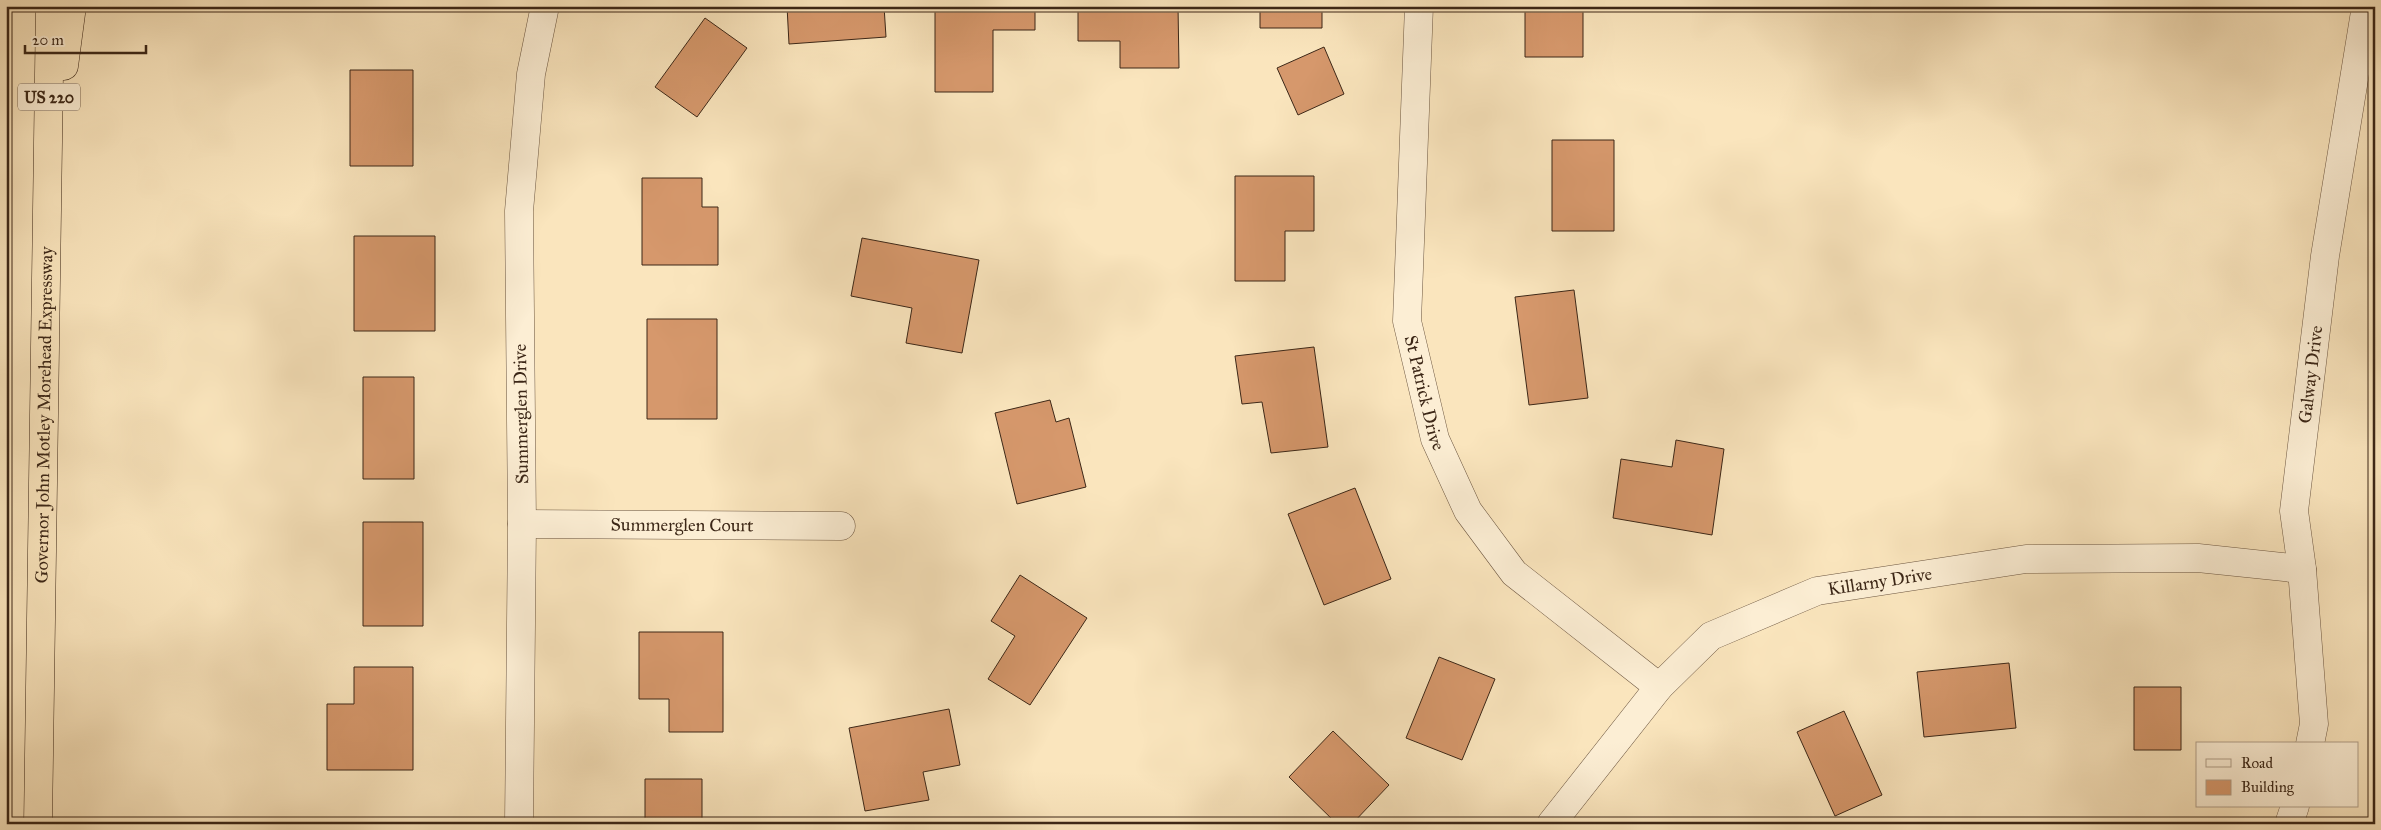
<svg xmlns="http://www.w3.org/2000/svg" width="2381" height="830" font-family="'IM FELL Great Primer',serif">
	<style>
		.building { fill: #d6986c; stroke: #3c2717 }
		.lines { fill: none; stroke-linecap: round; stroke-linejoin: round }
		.minor-casing { stroke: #6c5640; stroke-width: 29 }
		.highway-casing { stroke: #3c2717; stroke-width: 29 }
		.minor { stroke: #fceed4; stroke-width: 28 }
		.highway { stroke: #fae5bd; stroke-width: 28 }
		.labels { text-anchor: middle; stroke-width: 5; stroke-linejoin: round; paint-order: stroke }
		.shield { fill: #fceed4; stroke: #766350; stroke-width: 1 }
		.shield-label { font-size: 16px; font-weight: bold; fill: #3c2717 }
		.street-label { font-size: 18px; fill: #3c2717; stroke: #fceed4 }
	</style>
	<rect width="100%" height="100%" fill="#fae5bd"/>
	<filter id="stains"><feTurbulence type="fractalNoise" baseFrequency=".004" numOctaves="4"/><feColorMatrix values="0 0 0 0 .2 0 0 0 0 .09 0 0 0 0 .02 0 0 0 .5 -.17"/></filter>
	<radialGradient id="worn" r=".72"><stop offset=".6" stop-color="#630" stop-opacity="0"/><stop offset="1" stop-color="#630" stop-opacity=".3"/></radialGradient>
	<path class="building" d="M787,6H884L886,37L789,44Z
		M935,6H1035V30H993V92H935Z
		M1078,6H1178L1179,68H1120V41H1078Z
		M1260,6H1322V28H1260Z
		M1525,6H1583V57H1525Z
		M705,18L747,48L697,117L655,87Z
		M1324,47L1344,94L1298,115L1277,68Z
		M350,70H413V166H350Z
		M1552,140H1614V231H1552Z
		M1235,176H1314V231H1285V281H1235Z
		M642,178H702V207H718V265H642Z
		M354,236H435V331H354Z
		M862,238L979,260L962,353L906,343L912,308L851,296Z
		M1574,290L1588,398L1529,405L1515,297Z
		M647,319H717V419H647Z
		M1314,347L1328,447L1271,453L1262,402L1242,404L1235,356Z
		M363,377H414V479H363Z
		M1050,400L1056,422L1069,418L1086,487L1017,504L995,413Z
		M1676,440L1724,449L1712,535L1613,518L1621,459L1672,467Z
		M1355,488L1391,579L1324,605L1288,514Z
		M363,522H423V626H363Z
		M1020,575L1087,618L1030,705L988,679L1015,636L991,621Z
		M639,632H723V732H669V699H639Z
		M1439,657L1495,679L1462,760L1406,738Z
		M2009,663L2016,728L1924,737L1917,672Z
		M354,667H413V770H327V704H354Z
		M2134,687H2181V750H2134Z
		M949,709L960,765L923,772L929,800L865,811L849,728Z
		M1844,711L1882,795L1835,816L1797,732Z
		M1333,731L1389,785L1352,824H1337L1289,777Z
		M645,779H702V821H729V824H645Z
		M352,822H406V824H352Z"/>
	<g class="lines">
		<g class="minor-casing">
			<g id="minor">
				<path id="s1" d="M1419,6L1407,321L1435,439L1468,511L1514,573L1659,687"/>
				<path id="s2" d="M522,524L841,526"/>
				<path id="s3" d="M2310,744L2314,724L2302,569L2294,511L2325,256L2366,6"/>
				<path d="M519,824L522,524L519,211L531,74L545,6"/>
				<path id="s4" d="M1551,824L1659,687L1711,636L1817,591L2026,559L2198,558L2302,569"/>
				<path d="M2289,824L2295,806"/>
			</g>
		</g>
		<g class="highway-casing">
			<g id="highway">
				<path d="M64,66L72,6"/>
				<path id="s5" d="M38,824L50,6"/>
			</g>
		</g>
		<use href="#minor" class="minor"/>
		<use href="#highway" class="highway"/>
	</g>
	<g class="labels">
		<rect class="shield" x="18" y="83.5" width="62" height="27" rx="4"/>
		<g class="shield-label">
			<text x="49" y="103">US 220</text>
		</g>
		<g class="street-label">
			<text dy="6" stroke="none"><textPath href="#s3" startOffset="372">Galway Drive</textPath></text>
			<text dy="6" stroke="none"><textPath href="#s1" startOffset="389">St Patrick Drive</textPath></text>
			<text transform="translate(521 414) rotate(-91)" y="6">Summerglen Drive</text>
			<text dy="6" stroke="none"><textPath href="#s5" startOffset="409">Governor John Motley Morehead Expressway</textPath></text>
			<text dy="6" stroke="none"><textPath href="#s2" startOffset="160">Summerglen Court</textPath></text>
			<text dy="6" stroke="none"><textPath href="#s4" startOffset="426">Killarny Drive</textPath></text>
		</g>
	</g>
	<rect width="2381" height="830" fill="none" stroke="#fae5bd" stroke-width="25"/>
	<rect x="8" y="8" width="2366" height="815" fill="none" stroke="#3c2717" stroke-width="2.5"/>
	<rect x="12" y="12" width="2356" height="805" fill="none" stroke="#3c2717"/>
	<rect x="2196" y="742" width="162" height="65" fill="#fceed4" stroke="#af9e88"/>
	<rect x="2206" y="759" width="25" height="8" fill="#fceed4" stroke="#af9e88"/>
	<text x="2241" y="768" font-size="15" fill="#3c2717">Road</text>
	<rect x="2206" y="780" width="25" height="15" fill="#d6986c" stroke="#af9e88"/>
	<text x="2241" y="792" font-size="15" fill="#3c2717">Building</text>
	<path d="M25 45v8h121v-8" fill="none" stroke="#3c2717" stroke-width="2.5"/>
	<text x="32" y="45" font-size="15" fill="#3c2717" stroke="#fceed4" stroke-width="4" paint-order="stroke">20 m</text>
	<rect width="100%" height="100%" filter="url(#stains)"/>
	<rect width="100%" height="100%" fill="url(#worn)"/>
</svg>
